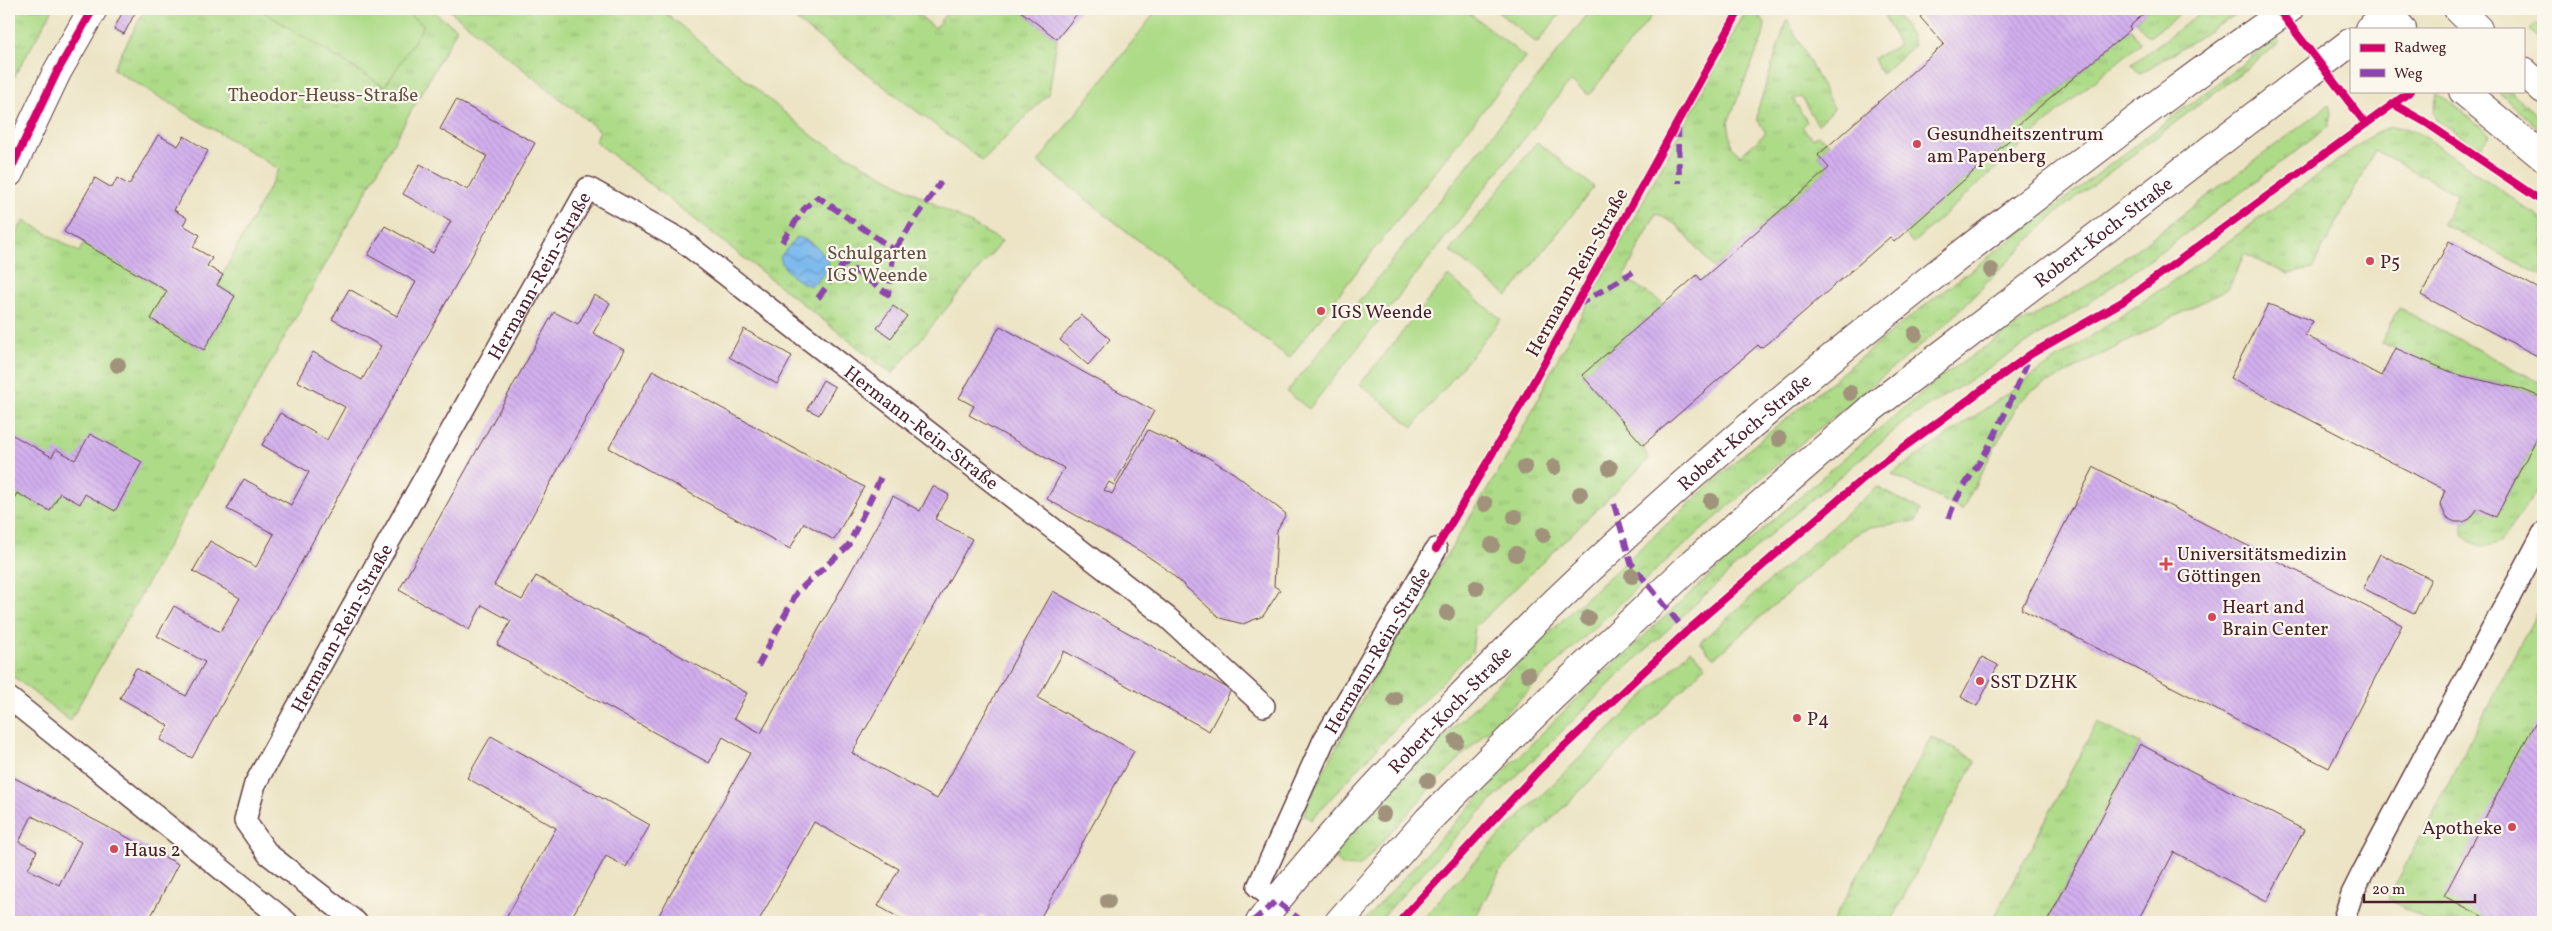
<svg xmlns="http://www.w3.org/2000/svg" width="2552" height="931" font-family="Vollkorn,serif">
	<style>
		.grass { fill: url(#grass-tufts); stroke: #7c7d5a }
		.garden { fill: #aedb88; stroke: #7c7d5a }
		.water { fill: url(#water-waves); stroke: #626c8c }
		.building { fill: url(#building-back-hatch); fill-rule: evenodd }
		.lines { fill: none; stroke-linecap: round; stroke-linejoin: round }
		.service-casing { stroke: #623d42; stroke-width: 24 }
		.minor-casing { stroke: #623d42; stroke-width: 30 }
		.tertiary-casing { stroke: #623d42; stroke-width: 30 }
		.service { stroke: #fff; stroke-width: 21 }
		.minor { stroke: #fff; stroke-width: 28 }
		.tertiary { stroke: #fff; stroke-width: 28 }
		.quiet { stroke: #8e44ad; stroke-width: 6; stroke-dasharray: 12 6; stroke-linecap: butt }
		.cycleway-casing { stroke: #fbf7ec; stroke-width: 11 }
		.cycleway { stroke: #d6006c; stroke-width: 8 }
		.tree { fill: #a1927c }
		.poi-dot { fill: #d1495b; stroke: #fbf7ec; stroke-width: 2 }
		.labels { text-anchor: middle; stroke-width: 4.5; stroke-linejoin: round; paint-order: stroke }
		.park-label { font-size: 19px; fill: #634e42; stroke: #fbf7ec }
		.poi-label { font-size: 19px; fill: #4a1f2b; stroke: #fbf7ec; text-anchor: start }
		.street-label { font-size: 19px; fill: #4a1f2b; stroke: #fbf7ec }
	</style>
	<defs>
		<pattern id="grass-tufts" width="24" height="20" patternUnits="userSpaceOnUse" patternTransform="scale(1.25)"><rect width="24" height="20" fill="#aedb88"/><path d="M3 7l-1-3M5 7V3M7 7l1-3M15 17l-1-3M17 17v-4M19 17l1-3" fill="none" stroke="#97bc76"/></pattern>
		<pattern id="water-waves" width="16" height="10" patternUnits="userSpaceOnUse" patternTransform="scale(1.25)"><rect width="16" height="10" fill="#7bb9ee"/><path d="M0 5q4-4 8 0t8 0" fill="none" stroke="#6796c1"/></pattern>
		<pattern id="building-back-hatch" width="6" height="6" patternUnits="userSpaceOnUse" patternTransform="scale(1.25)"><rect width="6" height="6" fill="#d2afee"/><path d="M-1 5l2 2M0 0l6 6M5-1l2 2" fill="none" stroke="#b696cc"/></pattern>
	</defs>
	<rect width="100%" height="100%" fill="#fbf7ec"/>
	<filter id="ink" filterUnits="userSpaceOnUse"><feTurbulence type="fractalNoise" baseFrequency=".02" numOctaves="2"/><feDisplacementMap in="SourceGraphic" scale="10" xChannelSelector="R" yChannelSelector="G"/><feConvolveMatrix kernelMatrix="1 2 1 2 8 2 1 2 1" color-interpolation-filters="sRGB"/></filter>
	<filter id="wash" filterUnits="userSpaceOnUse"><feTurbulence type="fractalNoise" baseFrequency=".0096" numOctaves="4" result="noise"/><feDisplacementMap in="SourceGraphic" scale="20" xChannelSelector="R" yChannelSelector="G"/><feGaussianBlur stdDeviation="1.12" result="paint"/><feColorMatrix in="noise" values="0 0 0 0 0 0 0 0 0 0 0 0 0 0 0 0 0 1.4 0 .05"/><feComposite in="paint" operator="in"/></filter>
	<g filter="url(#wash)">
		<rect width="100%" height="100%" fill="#ece4c4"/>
		<path class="grass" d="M9,9H53L9,86Z
			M145,9H430L457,29L70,721L9,673V246L24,220L79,252L84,243L167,291L151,320L204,350L235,296L217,285L279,169L113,69Z
			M448,9H661L815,138L1002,241L892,374L595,141L600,131Z
			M781,9H911L935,28L950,9H1018L1057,39L1049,93L983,161Z
			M1747,9L1757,10L1765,24L1763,36L1728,122L1732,147L1740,156L1766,133L1757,119L1758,109L1787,19L1834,109L1818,125L1801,97L1793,99L1807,122L1802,127L1813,139L1818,135L1829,143L1818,155L1829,168L1714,268L1677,225L1656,213L1624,277L1664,304L1582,375L1643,445L1648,460L1475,627L1472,652L1390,734L1311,820L1303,814C1345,726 1395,640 1446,556C1482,497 1522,439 1549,375Z
			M1881,9H1892L1911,35L1914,46L1881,74L1874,58L1899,45Z
			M2149,9H2187L2149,37L2136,21Z
			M2206,9H2245L2139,74L2132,64Z
			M2536,23L2543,30V44L2530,29Z
			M2131,29L2141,43L2083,90L1913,243L1904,233L2016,134L2012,130Z
			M2277,38L2280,43L2057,212L1945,325L1799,445L1658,568L1541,678L1443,775L1359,867L1342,866L1337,860V849L1456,725L1576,607L1747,451L1916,312Z
			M2497,91H2511L2543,122V132Z
			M2437,94L2452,103L2490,135L2479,150L2437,119L2434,111Z
			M2329,105L2331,113L2328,127L2165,249L2071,315L1907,420L1772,533L1625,669L1461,831L1378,922H1363L1478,798L1578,697L1695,589L1843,459L1941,377L2011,329L2090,284Z
			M2391,127L2406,128L2421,134L2543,220V276L2443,224L2458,195L2375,150L2312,269L2288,274L2244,254L2229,288L2032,391L2018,403L1962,510L1892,474L2035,374L2191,269L2376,132Z
			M2399,308L2543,384V398L2521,389L2458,375L2381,343Z
			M2543,426V483L2500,542C2484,549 2475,547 2463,535V522L2470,519L2478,508L2496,516Z
			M1877,487L1921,510L1916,521L1870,527L1853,536L1714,658L1700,642Z
			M2543,601V922H2431L2388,899Z
			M1691,650L1706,666L1501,869L1473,922H1419L1487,848Z
			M2097,722L2140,744L2047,922H1992Z
			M1931,737L1976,760L1890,922H1833Z"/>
		<path class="garden" d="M259,9H400L424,25L385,87Z
			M1158,9H1464L1525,57L1289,358L1038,162Z
			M1494,9H1564L1537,43Z
			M1592,9H1657L1589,95L1570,81L1309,409L1287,392Z
			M1537,142L1594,187L1508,296L1450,251Z
			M1448,276L1501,319L1413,427L1360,384Z"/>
		<path class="water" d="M797,237C810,239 828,254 830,268L812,286C799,284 783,271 780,257Z"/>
		<g id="blocks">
			<path class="building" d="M124,9H137L124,34L114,29Z
				M1018,9H1081L1057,39Z
				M1929,9H2149L2129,27L2131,29L2012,130L2016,134L1894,242L1890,237L1775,337L1761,348L1758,345L1643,445L1582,375L1697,275L1701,280L1829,168L1818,155L1944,44L1920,17Z
				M456,100L535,143L192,758L160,740L169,726L120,698L136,668L186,696L205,662L157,636L174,606L220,632L240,598L193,571L210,541L256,567L274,534L227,509L244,479L291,505L309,472L262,445L280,413L327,440L345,407L297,381L313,352L362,380L381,346L332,319L349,289L397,316L416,282L368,255L385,226L433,253L451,221L403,194L420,164L468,190L487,156L440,129Z
				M158,135L178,146L184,136L208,151L174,210L187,218L183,225L200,235L193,247L212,258L207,266L223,275L217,285L235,296L204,350L151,319L167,291L64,232L95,178L112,188L117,178L129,185Z
				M2449,241L2543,291V359L2421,295Z
				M594,295L610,303L593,333L624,350L494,585L522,600L536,576L747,693L734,718L761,733L893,496L920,511L933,486L949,495L935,519L972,539L852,753L937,799L1053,591L1231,690L1209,731L1064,651L1038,698L1134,751L1038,922H994L981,915L977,922H907L878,906L899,869L814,822L758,922H655L750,753L723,737L709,763L497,645L511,621L482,605L469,630L399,590L554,312L578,324Z
				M2268,304L2313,321L2305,335L2381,376L2395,348L2458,375L2521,389L2543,398V426L2496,517L2478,508L2470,519L2463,522H2455L2447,518L2440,504L2445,490L2230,378Z
				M893,306L907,316L891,338L877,328Z
				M1081,315L1110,339L1088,365L1060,340Z
				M1000,326L1154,411L1114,485L1109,482L1104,490L1112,494L1148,430L1207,457L1235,474L1286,514L1277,530L1274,586L1280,590L1263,616L1243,624L1220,618L1165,568L1140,551L1047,499L1064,468L969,415L974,406L959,398Z
				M744,329L792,356L777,384L729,357Z
				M653,370L864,487L834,540L804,523L790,549L609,448Z
				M823,380L835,387L819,415L807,409Z
				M9,433L52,457L56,449L75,460L90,434L142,462L115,511L85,494L80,504L60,493L50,511L17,493L9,508Z
				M2094,467L2402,625L2329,768L2021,609Z
				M2380,554L2431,579L2414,614L2363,588Z
				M1982,657L1998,665L1977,706L1961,697Z
				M2535,723L2543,727V916L2540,922H2493L2444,896Z
				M491,736L650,825L626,867L606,856L569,922H510L505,920L556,828L467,778Z
				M2140,744L2304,830L2267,901L2174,852L2137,922H2047Z
				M9,775L178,864L148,922H9ZM32,816L81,842L59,885L28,869L37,851L19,842Z"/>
		</g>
	</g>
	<g filter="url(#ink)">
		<use href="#blocks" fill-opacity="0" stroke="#623d42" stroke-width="1"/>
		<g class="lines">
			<g class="service-casing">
				<g id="service">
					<path d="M9,698L287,922"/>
					<path id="s1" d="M1276,901L1258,887L1324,740L1436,549"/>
					<path id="s2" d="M356,922L268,854L245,821L255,784L383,552L588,188L681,240L1168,618L1264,706"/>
					<path d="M2343,922L2352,894L2363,872L2543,534"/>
				</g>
			</g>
			<g class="minor-casing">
				<path id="minor" d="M2385,9L2402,29
					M2458,9L2478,29
					M2523,71L2543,89
					M2463,91L2543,157
					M9,173L57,72L93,9"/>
			</g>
			<g class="tertiary-casing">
				<g id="tertiary">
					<path d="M2369,29L2396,9"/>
					<path id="s3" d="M1260,922C1316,849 1380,781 1444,714C1620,528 1813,368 2016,212C2106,143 2195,73 2289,9"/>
					<path id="s4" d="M1339,922L1428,820L1552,697L1694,562L1868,411L2351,42"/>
				</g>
			</g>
			<use href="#service" class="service"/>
			<use href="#minor" class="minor"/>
			<use href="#tertiary" class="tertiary"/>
			<path class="quiet" d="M1678,126L1679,183
				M782,242L804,209L818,197L894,250
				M818,298L844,263L888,294L894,250L941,182
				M1578,305L1633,272
				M1614,504L1631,563L1686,632
				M1949,518C1956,495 1970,478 1983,457C2001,425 2015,391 2029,358
				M758,666L797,592L848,546L881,477
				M1252,922L1276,901L1303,922"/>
			<g class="cycleway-casing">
				<path id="cycleway" d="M2278,9L2366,124
					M2393,104L2425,122L2543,202
					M9,173L57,72L93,9
					M1436,549L1522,403L1740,9
					M1399,922L1540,769L1686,632L1874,469L2031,354L2122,302L2411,91"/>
			</g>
			<use href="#cycleway" class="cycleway"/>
		</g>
		<g class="tree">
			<circle cx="1991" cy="270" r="8"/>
			<circle cx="1915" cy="334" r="8"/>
			<circle cx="118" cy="365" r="8"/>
			<circle cx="1850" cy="393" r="8"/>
			<circle cx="1779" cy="439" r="8"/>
			<circle cx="1525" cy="467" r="8"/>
			<circle cx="1554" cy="467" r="8"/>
			<circle cx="1610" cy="468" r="8"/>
			<circle cx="1580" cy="494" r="8"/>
			<circle cx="1711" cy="501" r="8"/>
			<circle cx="1485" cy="504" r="8"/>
			<circle cx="1515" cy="517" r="8"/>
			<circle cx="1543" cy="535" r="8"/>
			<circle cx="1492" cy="545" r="8"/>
			<circle cx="1516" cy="554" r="8"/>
			<circle cx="1632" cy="576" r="8"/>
			<circle cx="1476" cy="588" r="8"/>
			<circle cx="1447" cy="613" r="8"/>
			<circle cx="1588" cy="618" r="8"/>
			<circle cx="1528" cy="674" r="8"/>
			<circle cx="1395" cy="699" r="8"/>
			<circle cx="1456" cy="741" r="8"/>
			<circle cx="1428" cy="781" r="8"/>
			<circle cx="1383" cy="814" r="8"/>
			<circle cx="1108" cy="901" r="8"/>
		</g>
	</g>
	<g class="poi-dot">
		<circle cx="1917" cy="144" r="5"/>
		<circle cx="2370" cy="261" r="5"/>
		<circle cx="1321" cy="311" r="5"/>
		<path d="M2163.5 556.5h5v5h5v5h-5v5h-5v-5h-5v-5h5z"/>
		<circle cx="2212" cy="617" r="5"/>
		<circle cx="1980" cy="681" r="5"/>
		<circle cx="1797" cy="718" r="5"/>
		<circle cx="2512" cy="827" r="5"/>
		<circle cx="114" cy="849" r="5"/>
	</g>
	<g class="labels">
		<g class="park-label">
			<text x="323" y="101">Theodor-Heuss-Straße</text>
			<text x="877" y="259">Schulgarten<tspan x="877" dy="22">IGS Weende</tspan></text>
		</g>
		<g class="poi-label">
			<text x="1927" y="140">Gesundheitszentrum<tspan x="1927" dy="22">am Papenberg</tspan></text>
			<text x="2380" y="268">P5</text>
			<text x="1331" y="318">IGS Weende</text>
			<text x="2177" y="560">Universitätsmedizin<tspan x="2177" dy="22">Göttingen</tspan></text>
			<text x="2222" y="613">Heart and<tspan x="2222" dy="22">Brain Center</tspan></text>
			<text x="1990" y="688">SST DZHK</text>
			<text x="1807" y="725">P4</text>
			<text x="2502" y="834" text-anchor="end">Apotheke</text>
			<text x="124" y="856">Haus 2</text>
		</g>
		<g class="street-label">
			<text dy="7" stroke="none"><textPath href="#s4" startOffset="1032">Robert-Koch-Straße</textPath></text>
			<text transform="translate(1576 272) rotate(-61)" y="7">Hermann-Rein-Straße</text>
			<text dy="7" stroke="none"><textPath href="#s2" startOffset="772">Hermann-Rein-Straße</textPath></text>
			<text dy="7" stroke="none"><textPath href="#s2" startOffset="1284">Hermann-Rein-Straße</textPath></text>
			<text dy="7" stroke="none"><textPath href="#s3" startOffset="690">Robert-Koch-Straße</textPath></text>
			<text dy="7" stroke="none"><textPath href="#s2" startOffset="368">Hermann-Rein-Straße</textPath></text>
			<text dy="7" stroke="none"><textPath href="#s1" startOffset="288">Hermann-Rein-Straße</textPath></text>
			<text dy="7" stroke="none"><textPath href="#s3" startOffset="285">Robert-Koch-Straße</textPath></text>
		</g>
	</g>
	<rect width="2552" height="931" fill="none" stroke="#fbf7ec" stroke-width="30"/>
	<rect x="2350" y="28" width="175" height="65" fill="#fbf7ec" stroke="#b4a19f"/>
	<rect x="2360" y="44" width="25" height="8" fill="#d6006c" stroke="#b4a19f"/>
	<text x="2394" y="52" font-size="15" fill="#4a1f2b">Radweg</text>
	<rect x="2360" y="69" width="25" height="8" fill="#8e44ad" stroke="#b4a19f"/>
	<text x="2394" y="78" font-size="15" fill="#4a1f2b">Weg</text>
	<path d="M2364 894v8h111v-8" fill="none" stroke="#4a1f2b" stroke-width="2.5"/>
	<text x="2372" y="894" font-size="15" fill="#4a1f2b" stroke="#fbf7ec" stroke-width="4" paint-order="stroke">20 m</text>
</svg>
